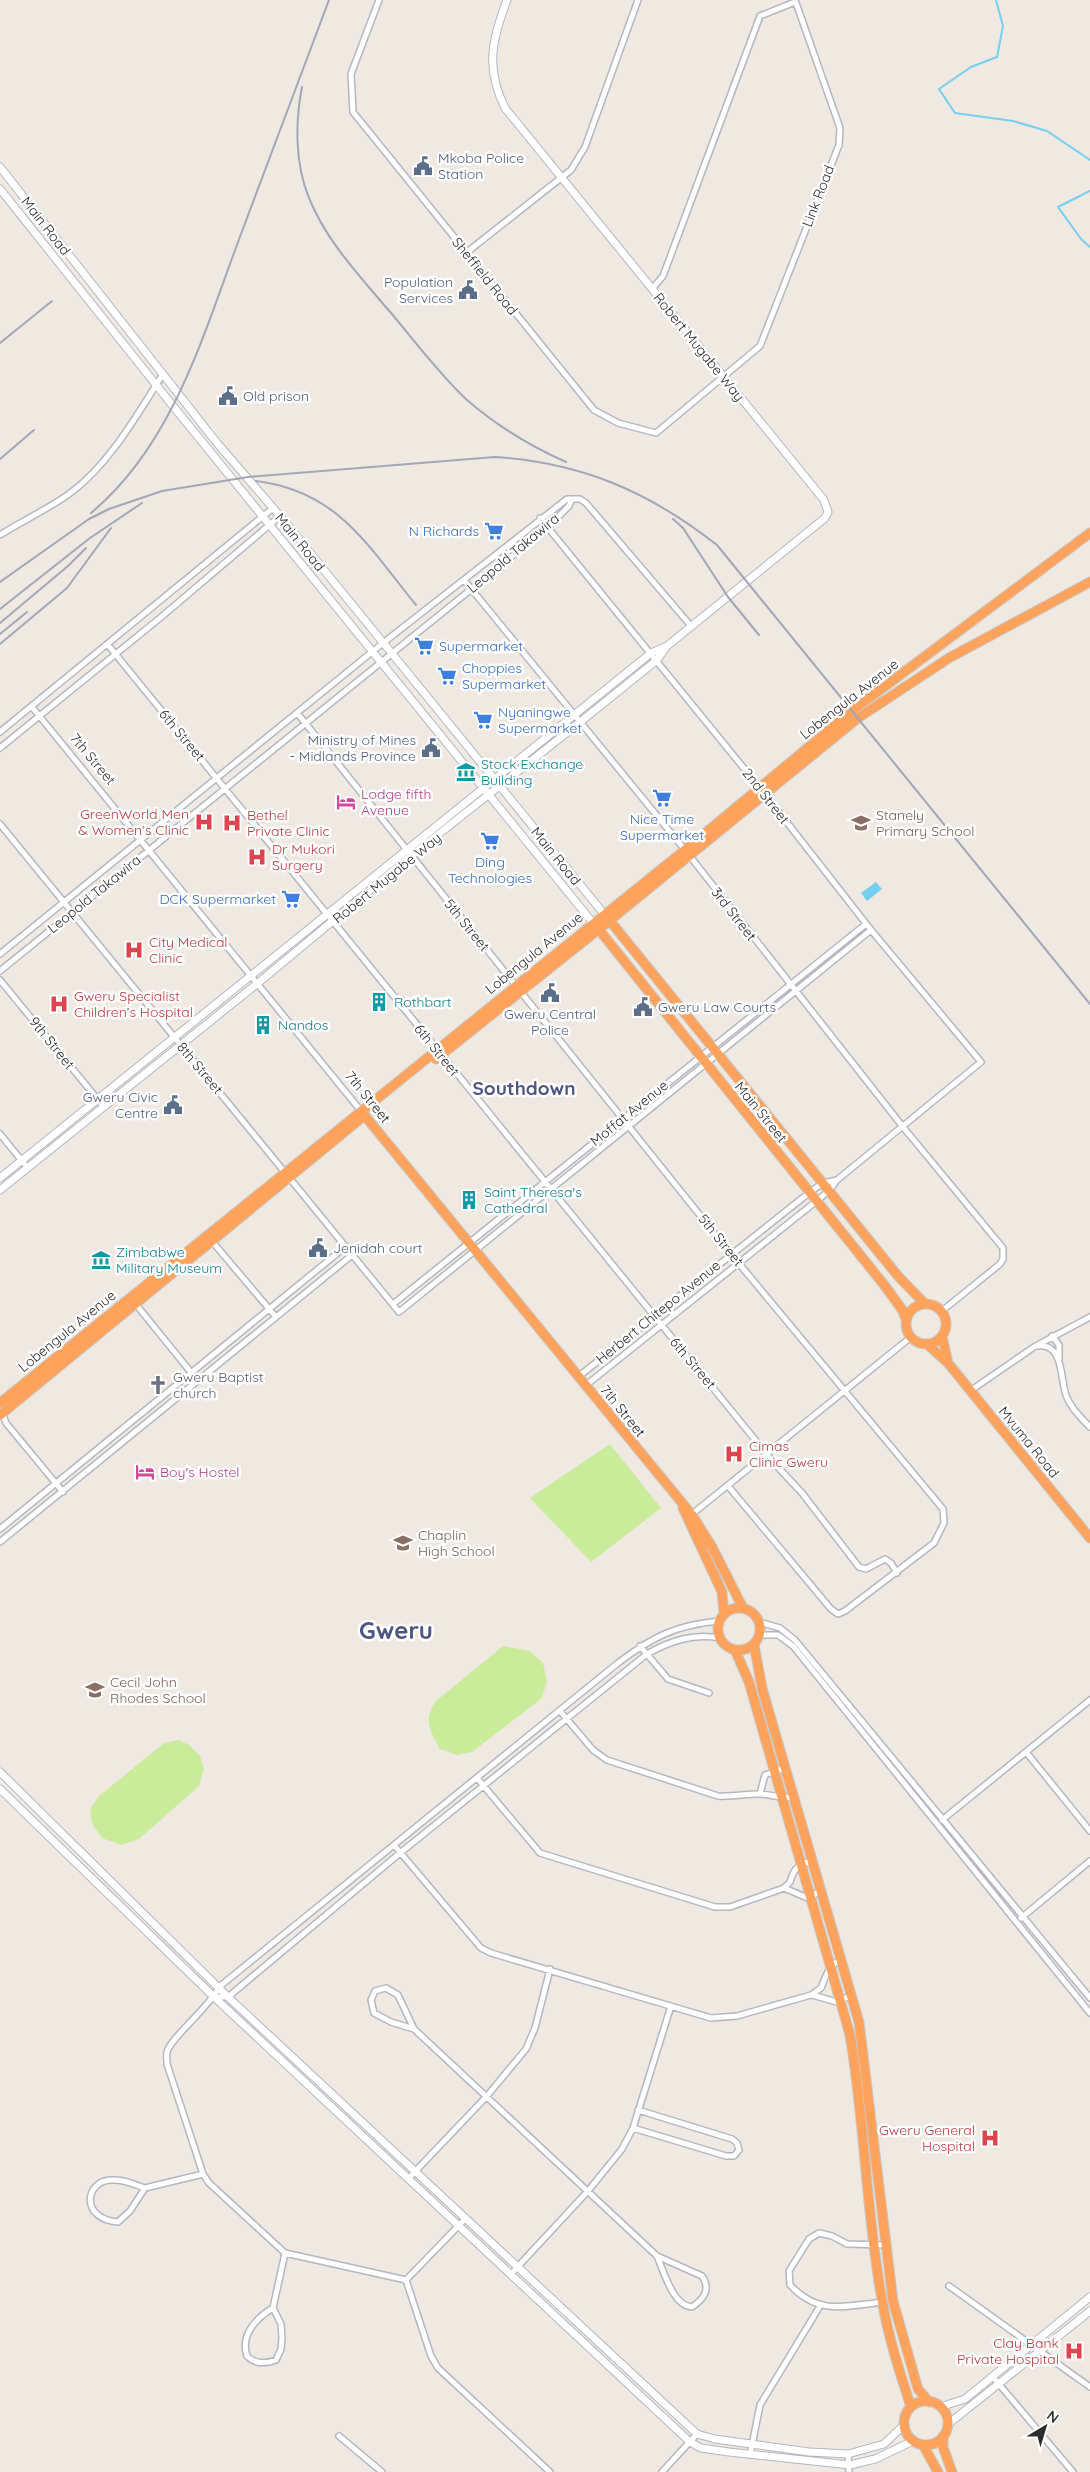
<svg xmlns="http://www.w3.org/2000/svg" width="1090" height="2472" font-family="Quicksand,sans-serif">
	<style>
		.pitch { fill: #c9ec9a }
		.water { fill: #75cff0 }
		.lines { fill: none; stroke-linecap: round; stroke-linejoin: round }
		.stream { stroke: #75cff0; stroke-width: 2 }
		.street-casing { stroke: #b4b7c1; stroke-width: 8 }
		.secondary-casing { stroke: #b4b7c1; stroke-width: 9 }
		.highway-casing { stroke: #c9c9c9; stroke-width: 11 }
		.street { stroke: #fff; stroke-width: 5 }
		.secondary { stroke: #fff; stroke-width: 7 }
		.highway { stroke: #ffa35c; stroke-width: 9 }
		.rail { stroke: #a3a6b8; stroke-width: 2 }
		.labels { text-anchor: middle; stroke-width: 5; stroke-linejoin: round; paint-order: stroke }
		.service-label { font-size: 14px; fill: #4e5e75; stroke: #fff; text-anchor: start }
		.street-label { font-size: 14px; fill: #2e2e2e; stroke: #fff }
		.shop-label { font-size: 14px; fill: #366cbe; stroke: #fff; text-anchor: start }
		.culture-label { font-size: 14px; fill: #0d838f; stroke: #fff; text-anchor: start }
		.hotel-label { font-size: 14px; fill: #b23c85; stroke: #fff; text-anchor: start }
		.health-label { font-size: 14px; fill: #be3a42; stroke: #fff; text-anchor: start }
		.education-label { font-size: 14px; fill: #785e54; stroke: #fff; text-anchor: start }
		.worship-label { font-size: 14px; fill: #5b616d; stroke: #fff; text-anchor: start }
		.district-label { font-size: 19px; font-weight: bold; fill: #4d5680; stroke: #fff }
		.town-label { font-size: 24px; font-weight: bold; fill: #4d5680; stroke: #fff }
	</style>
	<rect width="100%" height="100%" fill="#efe9e1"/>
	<path class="pitch" d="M610,1444L661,1508L591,1562L530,1498Z
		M503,1646L530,1651L543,1663L547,1683L541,1699L472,1752L457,1755L440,1749C430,1730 423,1720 436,1701Z
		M179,1740L189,1745L200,1756L204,1769L199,1786L139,1839L121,1845L102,1838L92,1824L90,1809L99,1796L164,1743Z"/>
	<path class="water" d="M876,882L882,889L867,901L861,893Z"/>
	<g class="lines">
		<path class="stream" d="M996,0L1003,26L997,57L971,67L939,89L955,113L1013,121L1047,131L1090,160
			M1090,191L1058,207L1081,239L1090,247"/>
		<g class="street-casing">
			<path id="street" d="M379,0L351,74L353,112L594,410L618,423L656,433L760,346L839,145L840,128L795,0
				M466,253L571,170L585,147L638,0
				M652,289L663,276L760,16L795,2
				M540,518L764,793L871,930L981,1062L837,1180L829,1191L585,1386
				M0,535C22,521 48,509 69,494C109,465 137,415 163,374
				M464,580L685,850L903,1127L1003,1248V1259L1000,1264L942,1311
				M108,645L774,1463L802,1493L859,1567L866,1569L885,1559L891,1563L897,1573
				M32,707L361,1111
				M298,714L731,1254L943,1509L944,1523L934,1543L845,1611L838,1614L831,1609L728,1486
				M0,732L273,508
				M0,748L160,618L280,516
				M0,824L399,1312L871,930
				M0,954L383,643L567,499H580L586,503L691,626
				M0,971L548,527L569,506L572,499
				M0,980L103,1106
				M0,1134L27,1167
				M210,1239L276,1317
				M134,1302L198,1381
				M393,1304L866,924
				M1052,1336L1059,1345V1359
				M1037,1346C1064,1342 1060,1379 1066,1395C1070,1407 1081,1418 1090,1427
				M578,1377L810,1192L823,1183L837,1180
				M970,1391L1034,1347L1090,1317
				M2,1413L6,1423L63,1492
				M691,1515L911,1337
				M0,1529L345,1247
				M0,1542L352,1255
				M759,1622L780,1628L795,1640L1090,1998
				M759,1635H778L793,1646L1090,2013
				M640,1646L668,1679L709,1693
				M560,1711L593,1750L607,1760L718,1796C732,1797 745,1794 758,1794C773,1794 777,1799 794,1797
				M1026,1752L1090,1831
				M477,1778L540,1853L715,1907H730L784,1888L790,1882C794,1868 798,1864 813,1861
				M760,1794L765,1775L785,1768
				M942,1820L1090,1700
				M394,1845L481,1948L491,1953L711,2018L737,2016L811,1995L821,1988C826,1976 828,1966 842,1959
				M784,1888L810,1899L821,1889
				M1021,1918L1090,1861
				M812,1995L837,2002L852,1995
				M214,1997H228L400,1853L647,1654C670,1641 693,1633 720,1638
				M414,2029L391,2022L374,2013L371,2000L375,1991L386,1988L398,1995L414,2029L657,2256L702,2276C711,2289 704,2299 692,2307C673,2306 664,2272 657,2256
				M633,2128L726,2156H734L739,2150L737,2143L732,2139L638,2110
				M408,2179L487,2096L526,2049L535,2028L550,1969
				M145,2188C133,2184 123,2179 110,2180C85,2182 80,2219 118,2222L130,2211L145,2188L203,2174
				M466,2218L406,2280L285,2253L209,2183L203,2174L167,2064C167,2060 166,2055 167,2052C171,2037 209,2008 219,1987L618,1663C652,1637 676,1625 719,1621
				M511,2274L588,2191L622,2149L633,2128L671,2006
				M406,2280L431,2356L438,2368L550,2472
				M949,2286L1090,2387
				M883,2302C846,2306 819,2316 790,2285L789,2271L809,2239L819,2233L832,2236L847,2244L886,2245
				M273,2308C256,2318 240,2335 247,2356C256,2365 266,2364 276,2360L281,2349L282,2338L281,2324L273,2308L285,2253
				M993,2377L1073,2472
				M339,2436L382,2472
				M848,2454L849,2472
				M750,2455L760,2405L820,2306
				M662,2472L697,2434"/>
		</g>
		<g class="secondary-casing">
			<path id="secondary" d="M0,167L217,443L280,516L604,914
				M0,189L173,406L593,923
				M0,1178L651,653L667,646L825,518L828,512L824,500L505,108C485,67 492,40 507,0
				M0,1190L258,983L411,856L579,723L657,660L667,646
				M0,1772L228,1997L697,2434L715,2439L809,2452L848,2454L884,2444L904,2425
				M0,1789L214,1997L690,2442L701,2448L729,2452L850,2465L875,2459L913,2441
				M940,2407L965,2399L1090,2297
				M947,2425L1090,2311"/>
		</g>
		<g class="highway-casing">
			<path id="highway" d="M606,916L898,1276L925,1304
				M596,926L885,1286L903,1311L906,1320
				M436,1059L609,921L858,718L949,658L1090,582
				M361,1111L692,1515L712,1547L743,1608
				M906 1324a20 20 0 1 1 40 0a20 20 0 1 1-40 0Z
				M942,1336L948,1363
				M927,1344L948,1363L1090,1538
				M0,1403L685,850L852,711L1090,533
				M0,1415L365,1115
				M683,1508L722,1592L724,1614
				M718 1629a21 21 0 1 1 42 0a21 21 0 1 1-42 0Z
				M754,1644L762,1688L859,2022L893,2301L918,2389L929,2402
				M735,1650L749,1682L850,2035C865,2123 866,2213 882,2300C888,2336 900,2373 911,2407
				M904 2423a22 22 0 1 1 44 0a22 22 0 1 1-44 0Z
				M943,2436V2447L952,2472
				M923,2445L938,2472"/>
		</g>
		<use href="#street" class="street"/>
		<use href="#secondary" class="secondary"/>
		<use href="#highway" class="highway"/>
		<path class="rail" d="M302,87C295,123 295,164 309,198C326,240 357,273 385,306C412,337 437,372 467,400C497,426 530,446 566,462
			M0,343L52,301
			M0,459L34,430
			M256,481C338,491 368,546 416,605
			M91,513C174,444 204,332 241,234C270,156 300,78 329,0
			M673,519L683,528L728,597L759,635
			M0,582L89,519L109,509L162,491L248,477L495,457C582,463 648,491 717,545L1090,1004
			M0,609L90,538L142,503
			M0,623L68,566L86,548
			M0,634L27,612
			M0,644L67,588L111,528"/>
	</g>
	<defs>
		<g id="civic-bare" transform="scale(1.5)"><path d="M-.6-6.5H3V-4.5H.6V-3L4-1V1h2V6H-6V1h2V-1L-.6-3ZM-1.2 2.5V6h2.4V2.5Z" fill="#5c6f8a" stroke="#fff" stroke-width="2.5" paint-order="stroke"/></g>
		<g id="supermarket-bare" transform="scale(1.5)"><path d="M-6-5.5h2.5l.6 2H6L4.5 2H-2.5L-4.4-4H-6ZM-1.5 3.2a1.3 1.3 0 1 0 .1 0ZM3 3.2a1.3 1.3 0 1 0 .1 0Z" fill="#3f7fe0" stroke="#fff" stroke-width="2.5" paint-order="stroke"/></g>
		<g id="museum-bare" transform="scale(1.5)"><path d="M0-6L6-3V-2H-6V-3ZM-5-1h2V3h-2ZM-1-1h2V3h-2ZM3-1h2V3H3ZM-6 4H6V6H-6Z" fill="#0f9aa8" stroke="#fff" stroke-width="2.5" paint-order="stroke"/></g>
		<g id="hotel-bare" transform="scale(1.5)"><path d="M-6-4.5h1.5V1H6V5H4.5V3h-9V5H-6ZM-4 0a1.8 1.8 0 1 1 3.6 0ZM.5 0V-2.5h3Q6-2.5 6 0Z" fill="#d1479c" stroke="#fff" stroke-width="2.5" paint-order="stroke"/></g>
		<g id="hospital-bare" transform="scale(1.5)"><path d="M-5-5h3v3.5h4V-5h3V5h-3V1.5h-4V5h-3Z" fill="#e0444e" stroke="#fff" stroke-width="2.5" paint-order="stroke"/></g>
		<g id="school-bare" transform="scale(1.5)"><path d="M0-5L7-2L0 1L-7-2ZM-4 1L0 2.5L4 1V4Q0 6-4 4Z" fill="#8d6e63" stroke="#fff" stroke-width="2.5" paint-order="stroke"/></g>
		<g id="building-bare" transform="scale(1.5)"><path d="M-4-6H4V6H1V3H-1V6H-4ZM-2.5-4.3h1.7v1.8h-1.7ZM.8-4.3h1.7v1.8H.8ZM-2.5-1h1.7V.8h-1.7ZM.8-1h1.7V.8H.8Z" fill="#0f9aa8" stroke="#fff" stroke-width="2.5" paint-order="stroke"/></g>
		<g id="church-bare" transform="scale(1.5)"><path d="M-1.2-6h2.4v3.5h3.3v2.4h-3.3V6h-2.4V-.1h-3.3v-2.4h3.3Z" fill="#6b7280" stroke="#fff" stroke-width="2.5" paint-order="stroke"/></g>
	</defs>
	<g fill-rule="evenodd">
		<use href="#civic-bare" x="423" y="166"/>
		<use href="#civic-bare" x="468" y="290"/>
		<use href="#civic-bare" x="228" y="396"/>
		<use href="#supermarket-bare" x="494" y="531"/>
		<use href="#supermarket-bare" x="424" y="646"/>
		<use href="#supermarket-bare" x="447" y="676"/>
		<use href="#supermarket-bare" x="483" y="720"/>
		<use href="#civic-bare" x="431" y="748"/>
		<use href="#museum-bare" x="466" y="772"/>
		<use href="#supermarket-bare" x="662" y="798"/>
		<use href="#hotel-bare" x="346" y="802"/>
		<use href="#hospital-bare" x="204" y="822"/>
		<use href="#hospital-bare" x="232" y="823"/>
		<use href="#school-bare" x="861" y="823"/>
		<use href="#supermarket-bare" x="490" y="841"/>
		<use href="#hospital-bare" x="257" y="857"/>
		<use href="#supermarket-bare" x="291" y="899"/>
		<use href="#hospital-bare" x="134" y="950"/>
		<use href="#civic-bare" x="550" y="993"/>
		<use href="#building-bare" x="379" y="1002"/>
		<use href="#hospital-bare" x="59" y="1004"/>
		<use href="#civic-bare" x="643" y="1007"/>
		<use href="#building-bare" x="263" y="1025"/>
		<use href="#civic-bare" x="173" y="1105"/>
		<use href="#building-bare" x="469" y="1200"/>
		<use href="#civic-bare" x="318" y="1248"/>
		<use href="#museum-bare" x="101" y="1260"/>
		<use href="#church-bare" x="158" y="1385"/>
		<use href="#hospital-bare" x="734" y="1454"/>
		<use href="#hotel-bare" x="145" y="1472"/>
		<use href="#school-bare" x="403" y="1543"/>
		<use href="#school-bare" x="95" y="1690"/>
		<use href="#hospital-bare" x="990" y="2138"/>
		<use href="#hospital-bare" x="1074" y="2351"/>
	</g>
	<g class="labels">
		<g class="service-label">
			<text x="438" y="163">Mkoba Police<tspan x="438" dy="16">Station</tspan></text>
			<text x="453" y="287" text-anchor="end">Population<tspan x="453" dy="16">Services</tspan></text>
			<text x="243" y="401">Old prison</text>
			<text x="416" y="745" text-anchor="end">Ministry of Mines<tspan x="416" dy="16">- Midlands Province</tspan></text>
			<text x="658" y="1012">Gweru Law Courts</text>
			<text x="550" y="1019" text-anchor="middle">Gweru Central<tspan x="550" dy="16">Police</tspan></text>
			<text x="158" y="1102" text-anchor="end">Gweru Civic<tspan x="158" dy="16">Centre</tspan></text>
			<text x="333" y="1253">Jenidah court</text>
		</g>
		<g class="street-label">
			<text transform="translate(818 196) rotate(-69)" y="5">Link Road</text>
			<text transform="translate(46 226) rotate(52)" y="5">Main Road</text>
			<text transform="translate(485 276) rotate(51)" y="5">Sheffield Road</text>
			<text transform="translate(699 347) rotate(51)" y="5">Robert Mugabe Way</text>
			<text transform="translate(300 542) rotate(51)" y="5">Main Road</text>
			<text transform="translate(513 553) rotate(-40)" y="5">Leopold Takawira</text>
			<text transform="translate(849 699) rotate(-38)" y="5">Lobengula Avenue</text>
			<text transform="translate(182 735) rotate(50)" y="5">6th Street</text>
			<text transform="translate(93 759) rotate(50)" y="5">7th Street</text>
			<text transform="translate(766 796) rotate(52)" y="5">2nd Street</text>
			<text transform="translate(556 856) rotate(51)" y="5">Main Road</text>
			<text transform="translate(387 878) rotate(-39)" y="5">Robert Mugabe Way</text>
			<text transform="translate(94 894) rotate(-39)" y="5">Leopold Takawira</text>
			<text transform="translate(734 914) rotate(52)" y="5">3rd Street</text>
			<text transform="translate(467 925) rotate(51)" y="5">5th Street</text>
			<text transform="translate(534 953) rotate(-39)" y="5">Lobengula Avenue</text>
			<text transform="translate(52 1043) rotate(51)" y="5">9th Street</text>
			<text transform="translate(437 1050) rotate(51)" y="5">6th Street</text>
			<text transform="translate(200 1068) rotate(50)" y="5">8th Street</text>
			<text transform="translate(368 1097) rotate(51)" y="5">7th Street</text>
			<text transform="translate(761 1112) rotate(51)" y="5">Main Street</text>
			<text transform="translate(629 1113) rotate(-39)" y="5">Moffat Avenue</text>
			<text transform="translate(721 1240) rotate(51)" y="5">5th Street</text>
			<text transform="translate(658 1312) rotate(-39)" y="5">Herbert Chitepo Avenue</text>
			<text transform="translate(67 1331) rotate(-39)" y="5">Lobengula Avenue</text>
			<text transform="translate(693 1363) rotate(50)" y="5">6th Street</text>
			<text transform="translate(623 1411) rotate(51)" y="5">7th Street</text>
			<text transform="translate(1029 1442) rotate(51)" y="5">Mvuma Road</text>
		</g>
		<g class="shop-label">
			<text x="479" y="536" text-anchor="end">N Richards</text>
			<text x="439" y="651">Supermarket</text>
			<text x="462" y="673">Choppies<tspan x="462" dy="16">Supermarket</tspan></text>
			<text x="498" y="717">Nyaningwe<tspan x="498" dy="16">Supermarket</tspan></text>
			<text x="662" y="824" text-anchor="middle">Nice Time<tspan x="662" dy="16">Supermarket</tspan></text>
			<text x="490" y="867" text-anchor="middle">Ding<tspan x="490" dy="16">Technologies</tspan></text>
			<text x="276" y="904" text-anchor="end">DCK Supermarket</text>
		</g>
		<g class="culture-label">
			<text x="481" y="769">Stock Exchange<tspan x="481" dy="16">Building</tspan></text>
			<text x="394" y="1007">Rothbart</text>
			<text x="278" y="1030">Nandos</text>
			<text x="484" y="1197">Saint Theresa's<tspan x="484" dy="16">Cathedral</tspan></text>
			<text x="116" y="1257">Zimbabwe<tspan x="116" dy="16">Military Museum</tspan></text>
		</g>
		<g class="hotel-label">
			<text x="361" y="799">Lodge fifth<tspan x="361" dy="16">Avenue</tspan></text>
			<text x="160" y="1477">Boy's Hostel</text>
		</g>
		<g class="health-label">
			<text x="189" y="819" text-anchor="end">GreenWorld Men<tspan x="189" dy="16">&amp; Women’s Clinic</tspan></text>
			<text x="247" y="820">Bethel<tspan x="247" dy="16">Private Clinic</tspan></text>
			<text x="272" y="854">Dr Mukori<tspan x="272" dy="16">Surgery</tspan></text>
			<text x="149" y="947">City Medical<tspan x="149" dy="16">Clinic</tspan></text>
			<text x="74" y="1001">Gweru Specialist<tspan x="74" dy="16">Children’s Hospital</tspan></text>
			<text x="749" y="1451">Cimas<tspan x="749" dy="16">Clinic Gweru</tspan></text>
			<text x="975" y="2135" text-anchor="end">Gweru General<tspan x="975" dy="16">Hospital</tspan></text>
			<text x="1059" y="2348" text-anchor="end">Clay Bank<tspan x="1059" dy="16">Private Hospital</tspan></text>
		</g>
		<g class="education-label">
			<text x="876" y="820">Stanely<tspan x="876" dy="16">Primary School</tspan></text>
			<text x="418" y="1540">Chaplin<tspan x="418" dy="16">High School</tspan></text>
			<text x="110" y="1687">Cecil John<tspan x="110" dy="16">Rhodes School</tspan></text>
		</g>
		<g class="worship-label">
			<text x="173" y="1382">Gweru Baptist<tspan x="173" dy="16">church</tspan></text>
		</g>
		<g class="district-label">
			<text x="524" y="1095">Southdown</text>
		</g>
		<g class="town-label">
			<text x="396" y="1639">Gweru</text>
		</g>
	</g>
	<g transform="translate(1045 2427) rotate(38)" stroke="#ffffff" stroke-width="4" paint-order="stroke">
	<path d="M0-4L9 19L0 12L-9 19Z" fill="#2e2e2e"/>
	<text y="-8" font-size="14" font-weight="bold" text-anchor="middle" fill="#2e2e2e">N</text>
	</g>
</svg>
